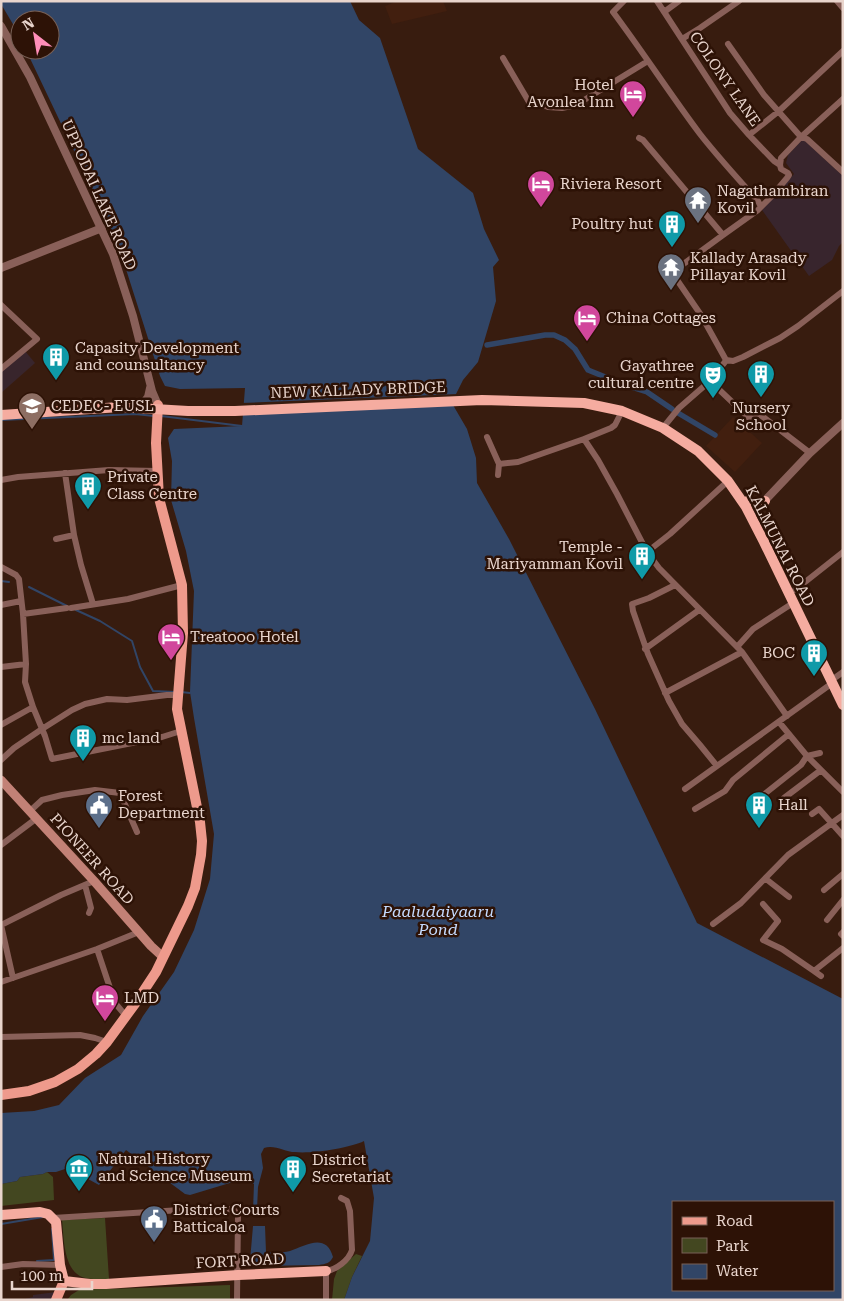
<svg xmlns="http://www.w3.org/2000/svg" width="844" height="1301" font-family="'Roboto Serif',serif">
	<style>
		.built { fill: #421f0f }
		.education { fill: #38252d }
		.medical { fill: #38252c }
		.green { fill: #434720 }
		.water { fill: #314566; fill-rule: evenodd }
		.pier { fill: #381c0f }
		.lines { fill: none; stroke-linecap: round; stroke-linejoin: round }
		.stream { stroke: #314566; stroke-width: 2 }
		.canal { stroke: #314566; stroke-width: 5.5 }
		.minor { stroke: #896059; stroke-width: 6 }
		.tertiary { stroke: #896059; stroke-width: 8 }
		.secondary { stroke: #c28176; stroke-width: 9 }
		.primary { stroke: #ee9a8c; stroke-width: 10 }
		.trunk { stroke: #f5aca0; stroke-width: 10 }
		.labels { text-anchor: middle; stroke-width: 5; stroke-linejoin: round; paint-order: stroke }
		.street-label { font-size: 15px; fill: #e9d5cd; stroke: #2d1206 }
		.poi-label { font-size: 15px; fill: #e9d5cd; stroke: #2d1206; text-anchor: start }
		.water-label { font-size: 16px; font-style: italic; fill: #c5dbff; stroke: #2d1206 }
	</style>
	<rect width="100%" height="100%" fill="#381c0f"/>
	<path class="built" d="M398,1H443L447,11L392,24L385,6Z
		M733,417L762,443L735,472L706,446Z"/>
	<path class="education" d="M803,139L843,176V242L839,246L832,260L809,276L762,210L794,174L786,163L788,155Z
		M56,1292L53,1300H21L33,1297V1295Z"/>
	<path class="medical" d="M25,351L35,363L1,393V370Z"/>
	<path class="green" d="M47,1172L53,1177L54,1200L1,1206V1184L17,1181L20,1177L43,1174Z
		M105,1218L109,1279C101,1279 89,1280 82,1277C63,1269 64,1237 62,1220Z
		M356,1254L362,1256L352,1277L344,1300H332L334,1279L337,1271Z
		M230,1285V1300H67L71,1295L79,1290L89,1288L109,1289Z"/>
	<path class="water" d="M1,1H350L359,20L380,38L418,149L473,193L484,229L499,260L493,267L496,301L478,362L463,380L456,394L453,405L467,429L476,458L477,483L509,539L595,709L697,923L843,999V1300H344L352,1277L370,1241L374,1198L364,1141C350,1148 311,1154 295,1152C285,1152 274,1144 264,1148L261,1154L263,1168L258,1187L257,1210H253L254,1184L250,1181L243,1179L190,1195L185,1194L126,1150L99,1185L68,1168L56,1172H47L43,1174L20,1177L17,1181L1,1184V1113L34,1111L59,1105L85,1078L121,1055L143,1016L174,972L194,930L210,879L214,834L194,718L190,692L194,591L186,551L171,500L172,461L168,438L174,429L242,426L245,388L180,389L165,386L160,376L117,241L26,50H50V20H20V36L1,4ZM673,1202H833V1290H673Z
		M253,1226H265L266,1252C274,1253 282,1253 290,1251C305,1246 326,1232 333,1257C330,1263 326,1264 319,1265L258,1266L253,1265L250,1261Z"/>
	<path class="pier" d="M458,394L456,404L241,413V403Z"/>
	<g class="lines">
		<path class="stream" d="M161,416L242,426
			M1,420L135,414L154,416
			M1,581L9,582
			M29,587L67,606
			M76,610L100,621L132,641L140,667L153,691L175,692
			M181,692L190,693
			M1,1224L43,1217
			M37,1261L54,1260L52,1229"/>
		<path class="canal" d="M487,345L545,335H554L565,340L575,349L588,370L625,385L647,392L672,409
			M678,413L715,435"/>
		<path class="minor" d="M624,1L613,12C643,52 670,94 700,134C718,157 738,179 758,201L761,207L758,210L723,235L678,268L673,273L675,277L701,315L726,360C722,369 712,371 710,381L679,408L666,424
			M657,1L730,113L749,135L774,161L780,165
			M837,1L843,8
			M664,12L679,1
			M682,39L700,28L739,1
			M728,44L764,95L801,137L807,139L843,172
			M503,58L529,102H537L548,107L562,108L576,105L648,61
			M749,135L779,111L843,51
			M639,138L643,140L723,235
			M761,207L771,197L787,178L789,175L788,173L781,169L780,165L781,158L801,137L843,99
			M1,305L37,339L1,369
			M726,360L733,361L743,357L780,338L798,326L843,291
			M710,381L749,418L758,413L810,453
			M622,411L615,425L611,428L584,439L598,460L617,494L647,552L659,568L742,652L787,716
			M487,437L499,464
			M65,473L74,535L81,565L93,604
			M498,475L499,464L518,462L584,439
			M1,480L18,477L109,470L157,471
			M56,539L74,535
			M647,552L670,534L728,481
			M1,567L16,575L19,579L23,614L26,664L25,682L33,707L45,736L52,759L162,737L181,731
			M675,585L649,598L632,604L633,611L648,654L669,701L682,724L700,745L717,766
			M795,590L843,552
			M1,605L21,601
			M71,608L128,599L182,585
			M23,614L67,608
			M737,647L753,629L793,603
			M645,649L699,610
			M1,667L26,664
			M836,677L843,672
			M665,693L742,652
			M779,722L807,756L843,792
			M1,725L33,707
			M1,760L14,748L42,729L72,710L85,704L107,699L127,700L167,695H178
			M685,789L831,684
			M784,798L821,770
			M757,800L801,765L807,756L820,753
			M695,809L725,791L733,780L789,734
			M30,811L42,800L62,795L95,790L120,793L137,832
			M812,814L819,809L843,836
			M1,845L37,818
			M766,879L789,897
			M85,885L91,908L89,913
			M824,890L843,874
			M763,904L778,921L763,940L782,949L814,971
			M827,920L843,900
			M713,924L741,903L788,855L843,815
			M1,925L61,895L94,881
			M1,925L13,978
			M843,932L841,934L843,936
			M97,949L115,1003L126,1016
			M821,976L814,971L843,948
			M1,982L97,949L139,932
			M1,1037L80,1035L95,1038L107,1042
			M53,1218L181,1210L233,1209L238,1215L237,1300
			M1,1267L23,1264L60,1265
			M326,1300V1271C336,1270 349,1260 352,1250L350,1211L347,1201L341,1198"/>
		<path class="tertiary" d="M1,26L30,77L113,254L133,316L152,391L158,405
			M1,268L102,228
			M142,405L148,397L150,388
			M755,511L810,453L843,423"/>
		<path class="secondary" d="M1,780L94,881L151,946L163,957"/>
		<path class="primary" d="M1,1095L29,1091L55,1082L78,1069L96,1054L107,1042L137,1001L156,972L188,906L195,888L201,855L202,841L200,822L177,709L183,633L182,585L159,498L156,443L158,405
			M56,1300L64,1281"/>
		<path class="trunk" d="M1,415L120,407L188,411H235L482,400L584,403L622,411L663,428L698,451L728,481L746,507L764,542L843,705
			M749,500C755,505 758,505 765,501
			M1,1215L40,1212L48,1214L56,1222L60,1265L64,1281L90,1284H106L238,1275L326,1271"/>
	</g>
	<defs>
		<g id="hotel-pin" transform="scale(1.4375)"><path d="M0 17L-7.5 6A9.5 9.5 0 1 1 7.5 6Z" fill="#d1479c" stroke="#2d1206"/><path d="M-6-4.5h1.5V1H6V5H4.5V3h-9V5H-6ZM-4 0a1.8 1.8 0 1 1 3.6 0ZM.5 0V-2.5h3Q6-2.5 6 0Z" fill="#fff"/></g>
		<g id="temple-pin" transform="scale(1.4375)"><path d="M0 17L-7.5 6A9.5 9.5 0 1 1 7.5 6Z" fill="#6b7280" stroke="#2d1206"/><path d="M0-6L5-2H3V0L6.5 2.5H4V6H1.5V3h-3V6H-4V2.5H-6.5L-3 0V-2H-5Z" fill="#fff"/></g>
		<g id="building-pin" transform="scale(1.4375)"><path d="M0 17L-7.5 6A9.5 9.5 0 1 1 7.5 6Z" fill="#0f9aa8" stroke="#2d1206"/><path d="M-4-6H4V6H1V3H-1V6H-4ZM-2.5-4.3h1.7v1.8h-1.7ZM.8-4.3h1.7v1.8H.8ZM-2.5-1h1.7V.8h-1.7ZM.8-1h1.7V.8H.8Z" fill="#fff"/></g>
		<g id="theatre-pin" transform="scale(1.4375)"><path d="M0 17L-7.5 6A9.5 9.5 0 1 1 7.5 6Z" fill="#0f9aa8" stroke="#2d1206"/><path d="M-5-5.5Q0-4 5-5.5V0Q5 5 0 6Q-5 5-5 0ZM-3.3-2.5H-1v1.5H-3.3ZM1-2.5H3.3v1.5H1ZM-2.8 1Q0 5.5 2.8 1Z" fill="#fff"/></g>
		<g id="university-pin" transform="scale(1.4375)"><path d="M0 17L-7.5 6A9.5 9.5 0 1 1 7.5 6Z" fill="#8d6e63" stroke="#2d1206"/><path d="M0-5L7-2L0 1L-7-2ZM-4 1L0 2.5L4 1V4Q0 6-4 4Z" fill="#fff"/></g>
		<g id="civic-pin" transform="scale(1.4375)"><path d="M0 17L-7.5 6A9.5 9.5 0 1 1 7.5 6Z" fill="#5c6f8a" stroke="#2d1206"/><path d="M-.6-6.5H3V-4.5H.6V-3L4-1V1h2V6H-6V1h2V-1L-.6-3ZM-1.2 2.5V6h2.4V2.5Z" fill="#fff"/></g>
		<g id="museum-pin" transform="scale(1.4375)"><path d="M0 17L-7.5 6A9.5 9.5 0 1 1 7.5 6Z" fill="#0f9aa8" stroke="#2d1206"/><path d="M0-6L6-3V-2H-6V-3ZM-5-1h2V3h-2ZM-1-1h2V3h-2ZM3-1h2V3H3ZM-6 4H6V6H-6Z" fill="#fff"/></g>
	</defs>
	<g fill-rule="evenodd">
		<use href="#hotel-pin" x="633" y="94"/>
		<use href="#hotel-pin" x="541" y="184"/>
		<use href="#temple-pin" x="698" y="200"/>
		<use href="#building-pin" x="672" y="224"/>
		<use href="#temple-pin" x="671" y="267"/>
		<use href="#hotel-pin" x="587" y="318"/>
		<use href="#building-pin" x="56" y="357"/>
		<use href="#building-pin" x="761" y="374"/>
		<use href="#theatre-pin" x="713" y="375"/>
		<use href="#university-pin" x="32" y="406"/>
		<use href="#building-pin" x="88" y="486"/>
		<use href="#building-pin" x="642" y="556"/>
		<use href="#hotel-pin" x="171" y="637"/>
		<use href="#building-pin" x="814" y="653"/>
		<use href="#building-pin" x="83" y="738"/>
		<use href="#civic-pin" x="99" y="805"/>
		<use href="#building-pin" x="759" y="805"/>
		<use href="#hotel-pin" x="105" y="998"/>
		<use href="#museum-pin" x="79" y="1168"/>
		<use href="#building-pin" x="293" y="1169"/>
		<use href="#civic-pin" x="154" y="1219"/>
	</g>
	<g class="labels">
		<g class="street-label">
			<text transform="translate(725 79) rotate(55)" y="5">COLONY LANE</text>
			<text transform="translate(99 195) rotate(66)" y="5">UPPODAI LAKE ROAD</text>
			<text transform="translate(358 390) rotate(-2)" y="5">NEW KALLADY BRIDGE</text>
			<text transform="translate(780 546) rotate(63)" y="5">KALMUNAI ROAD</text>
			<text transform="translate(92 859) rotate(48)" y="5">PIONEER ROAD</text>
			<text transform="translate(240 1261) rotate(-3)" y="5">FORT ROAD</text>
		</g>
		<g class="poi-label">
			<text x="614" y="90" text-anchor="end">Hotel<tspan x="614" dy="17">Avonlea Inn</tspan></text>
			<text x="560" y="189">Riviera Resort</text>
			<text x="717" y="196">Nagathambiran<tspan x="717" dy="17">Kovil</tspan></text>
			<text x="653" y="229" text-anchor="end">Poultry hut</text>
			<text x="690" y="263">Kallady Arasady<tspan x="690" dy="17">Pillayar Kovil</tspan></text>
			<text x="606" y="323">China Cottages</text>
			<text x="75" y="353">Capasity Development<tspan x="75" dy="17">and counsultancy</tspan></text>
			<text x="694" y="371" text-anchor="end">Gayathree<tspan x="694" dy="17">cultural centre</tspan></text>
			<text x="51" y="411">CEDEC- EUSL</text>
			<text x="761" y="413" text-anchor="middle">Nursery<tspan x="761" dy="17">School</tspan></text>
			<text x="107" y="482">Private<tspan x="107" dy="17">Class Centre</tspan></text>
			<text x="623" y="552" text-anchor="end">Temple -<tspan x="623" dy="17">Mariyamman Kovil</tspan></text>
			<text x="190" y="642">Treatooo Hotel</text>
			<text x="795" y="658" text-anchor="end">BOC</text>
			<text x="102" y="743">mc land</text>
			<text x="118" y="801">Forest<tspan x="118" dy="17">Department</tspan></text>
			<text x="778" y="810">Hall</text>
			<text x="124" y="1003">LMD</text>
			<text x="98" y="1164">Natural History<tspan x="98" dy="17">and Science Museum</tspan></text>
			<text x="312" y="1165">District<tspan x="312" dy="17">Secretariat</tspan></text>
			<text x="173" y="1215">District Courts<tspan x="173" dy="17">Batticaloa</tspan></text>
		</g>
		<g class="water-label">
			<text x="438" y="917">Paaludaiyaaru<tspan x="438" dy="18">Pond</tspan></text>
		</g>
	</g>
	<rect width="844" height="1301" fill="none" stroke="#e9d5cd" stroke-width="5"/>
	<rect x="672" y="1201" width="162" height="90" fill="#2d1206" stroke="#786056"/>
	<rect x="682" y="1217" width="25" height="8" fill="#ee9a8c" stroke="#786056"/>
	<text x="716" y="1226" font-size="15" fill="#e9d5cd">Road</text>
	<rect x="682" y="1238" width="25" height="15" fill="#434720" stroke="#786056"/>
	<text x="716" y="1251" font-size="15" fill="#e9d5cd">Park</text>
	<rect x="682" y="1264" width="25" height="15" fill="#314566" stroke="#786056"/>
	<text x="716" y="1276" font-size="15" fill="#e9d5cd">Water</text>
	<g transform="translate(35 35) rotate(329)"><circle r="24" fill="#2d1206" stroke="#786056"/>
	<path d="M0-4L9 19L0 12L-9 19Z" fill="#ff8eb9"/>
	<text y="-8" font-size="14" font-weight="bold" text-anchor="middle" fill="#e9d5cd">N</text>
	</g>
	<path d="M12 1281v8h80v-8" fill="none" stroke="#e9d5cd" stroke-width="2.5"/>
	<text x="20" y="1281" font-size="15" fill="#e9d5cd" stroke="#2d1206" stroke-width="4" paint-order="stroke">100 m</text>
</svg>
